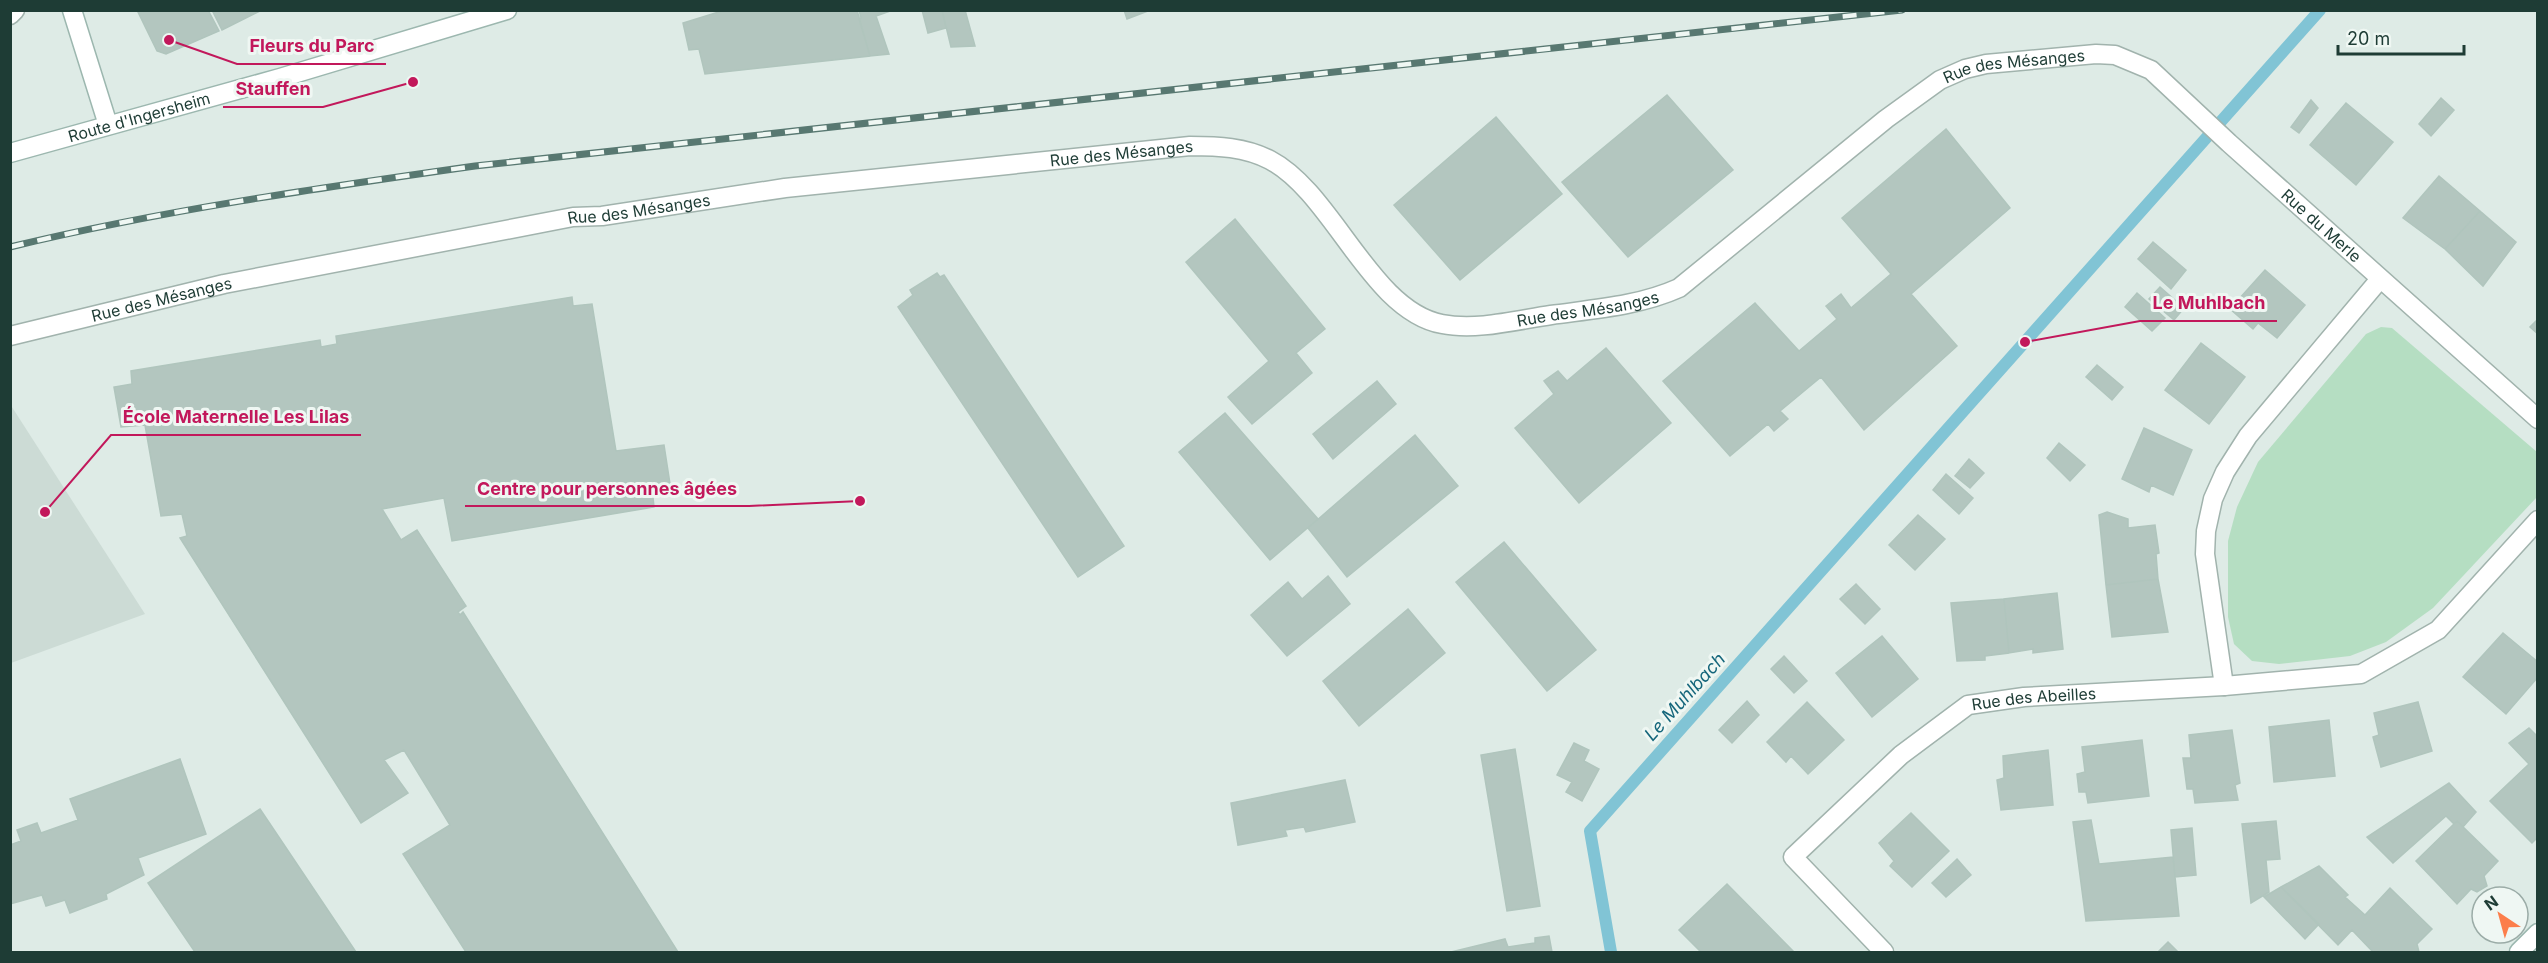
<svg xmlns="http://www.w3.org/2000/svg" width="2548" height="963" font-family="Inter,sans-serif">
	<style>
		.built { fill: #ccdbd5 }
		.green { fill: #b5dec2 }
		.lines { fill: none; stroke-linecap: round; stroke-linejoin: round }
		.stream { stroke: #81c4d5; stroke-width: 12 }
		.building { fill: #b3c6bf; stroke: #b0c5bd; stroke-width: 1.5 }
		.street-casing { stroke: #a1b3ad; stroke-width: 21 }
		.secondary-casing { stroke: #9cb7af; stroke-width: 21 }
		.street { stroke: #fff; stroke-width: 18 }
		.secondary { stroke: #fff; stroke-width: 18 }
		.rail-casing { stroke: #587871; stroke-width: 7 }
		.rail { stroke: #eff7f3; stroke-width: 4.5; stroke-dasharray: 14; stroke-linecap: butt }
		.labels { text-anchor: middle; stroke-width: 6; stroke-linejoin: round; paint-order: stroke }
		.street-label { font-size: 16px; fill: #1e3c35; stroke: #eff7f3 }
		.water-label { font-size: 18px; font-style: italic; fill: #15667b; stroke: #eff7f3 }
		.leader { fill: none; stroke: #c2185b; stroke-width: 2 }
		.callout-dot { fill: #c2185b; stroke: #eff7f3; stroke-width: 2 }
		.callout-label { font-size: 18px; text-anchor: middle; font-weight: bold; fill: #c2185b; stroke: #eff7f3; stroke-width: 6; stroke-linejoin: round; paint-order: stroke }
	</style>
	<rect width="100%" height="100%" fill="#deebe6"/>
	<path class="built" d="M10,404L145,614L11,663H10Z"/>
	<path class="green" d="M2381,327L2392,328L2537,452V497L2433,608L2386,642L2350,656L2279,664L2252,661L2234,644L2228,617V541L2237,507L2258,462L2366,334Z"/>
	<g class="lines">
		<path class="stream" d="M1611,952L1590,831L2320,10"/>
	</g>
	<path class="building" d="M137,10H208L219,31L166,54L157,51Z
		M212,10H262L222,30Z
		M725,10H857L870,56L705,74L699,49L689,50L683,23Z
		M859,10H893L876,16L889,54L870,56L859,19L861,18Z
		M922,10H942L946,28L928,33Z
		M942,10H965L975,46L951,47Z
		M1124,10H1148V11L1127,19Z
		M1667,95L1733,170L1628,257L1562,182Z
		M2441,98L2454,110L2431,136L2419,124Z
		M2311,100L2318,108L2299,133L2291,127Z
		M2346,103L2393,142L2356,185L2310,145Z
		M1496,117L1562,194L1460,280L1394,205Z
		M1946,129L2010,208L1911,294L1957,346L1864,430L1821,377L1780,411L1788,419L1774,431L1768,424L1730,456L1663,381L1755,303L1799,351L1837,319L1826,306L1841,294L1851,308L1891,274L1842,218Z
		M2439,176L2480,211L2445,249L2403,218Z
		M2480,211L2516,242L2483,286L2445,249Z
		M1235,219L1325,329L1296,353L1312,373L1252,424L1228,397L1269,361L1186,262Z
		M2153,242L2186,270L2171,289L2138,259Z
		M2265,270L2305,305L2277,338L2258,323L2253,329L2230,309Z
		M937,273L940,277L944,275L1124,546L1078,577L898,307L913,295L910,290Z
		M2160,287L2184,308L2174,320L2149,299Z
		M2137,293L2165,318L2152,331L2125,307Z
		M572,297L573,306L592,304L616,451L664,445L670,484L652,488L654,507L452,541L444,498L382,509L401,540L417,530L466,606L458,612L460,615L463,612L678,952H466L403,854L450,825L404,750L384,760L408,793L361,823L180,538L187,536L182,514L161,516L145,425L121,427L114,387L132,384L131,371L320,340L321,347L337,344L336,336Z
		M2538,319V334L2530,327Z
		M2201,343L2245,377L2209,424L2165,390Z
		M1606,348L1671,423L1579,503L1515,428L1554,394L1544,381L1558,371L1567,381Z
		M2097,365L2123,387L2112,400L2086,377Z
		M1377,381L1396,404L1333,459L1313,434Z
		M1225,413L1318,519L1270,560L1179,452Z
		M2144,428L2192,450L2173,495L2151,485L2149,492L2122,479Z
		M1415,435L1458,486L1347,577L1308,528Z
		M2059,443L2085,465L2070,481L2047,458Z
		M1969,459L1984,473L1970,488L1955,476Z
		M1946,474L1973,498L1959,514L1933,490Z
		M2107,512L2128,519V528L2155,525L2159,553L2156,554L2158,579L2106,585L2099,515Z
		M1918,515L1945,539L1915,570L1889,545Z
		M1504,542L1596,650L1547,691L1456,582Z
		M1328,576L1350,604L1287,656L1251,615L1288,582L1302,599Z
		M2158,579L2168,632L2112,637L2106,585Z
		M1856,584L1880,609L1865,624L1840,599Z
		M2057,593L2063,649L2033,653V649L2009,653L2004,599Z
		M2004,599L2009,653L1985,656V660L1957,661L1951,603Z
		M1408,609L1445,653L1359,726L1323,681Z
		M2503,633L2538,662V677L2506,714L2463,677Z
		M1882,636L1918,679L1872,717L1836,673Z
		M1784,656L1807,681L1794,693L1771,669Z
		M1747,701L1759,715L1732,743L1719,730Z
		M1807,702L1844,740L1808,774L1791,756L1786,762L1767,742Z
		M2418,702L2432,751L2381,767L2373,737L2379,735L2374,713Z
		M2329,720L2335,776L2274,782L2269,727Z
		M2529,728L2538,737V837L2532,843L2490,801L2529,764L2509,743Z
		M2232,730L2240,783L2235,785L2238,800L2195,803L2193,789H2187L2183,758H2191L2189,735Z
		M2142,740L2149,796L2088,803L2086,792H2079L2077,774L2085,772L2082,747Z
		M1574,743L1589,750L1584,761L1599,769L1582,801L1566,792L1572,782L1557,775Z
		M1515,749L1540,906L1507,911L1481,755Z
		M2048,750L2053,805L2001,810L1997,780L2004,778L2003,756Z
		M180,759L206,834L138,858L144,875L106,894L107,899L70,913L65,900L46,906L42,895L10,904V845L21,841L17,830L37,823L41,833L78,820L70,799Z
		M1345,780L1355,822L1306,832L1304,827L1285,830L1287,836L1238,845L1231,803Z
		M2449,783L2476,812L2463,827L2457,821L2454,824L2446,816L2393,863L2367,837Z
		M260,809L356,952H195L148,883Z
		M1911,813L1949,851L1912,887L1890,866L1894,861L1879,843Z
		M2091,820L2099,864L2173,857L2179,916L2086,921L2073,822Z
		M2276,821L2280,859L2266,860L2269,892L2251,903L2242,824Z
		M2457,821L2498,861L2484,876L2487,886L2477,892L2471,889L2457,904L2416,861Z
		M2192,828L2196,875L2175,877L2171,830Z
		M1957,859L1971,875L1946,897L1932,883Z
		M2319,866L2348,895L2345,897L2365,915L2390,888L2432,929L2417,944L2419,952H2373L2352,930L2338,945L2281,887Z
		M1727,884L1794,952H1701L1679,930Z
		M2281,887L2319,924L2305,939L2264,897Z
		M1549,936L1552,952H1451L1505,939L1508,947L1535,943V938Z
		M2168,942L2178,952H2158Z"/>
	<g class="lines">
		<g class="street-casing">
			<g id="street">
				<path d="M10,15L15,10"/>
				<path id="s1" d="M10,336L224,284L573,217L602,216L785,188L1190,146C1218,146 1245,147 1270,160C1333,193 1371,311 1442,324C1476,331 1517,320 1551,315C1594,309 1639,306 1679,288L1886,119L1940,80L1965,69L1986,64L2096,54L2115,55L2151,70L2229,143L2538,419"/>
				<path d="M2224,686L2205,554L2206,531L2213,499L2225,472L2248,436L2380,279"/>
				<path id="s2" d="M1884,952L1793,857L1901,755L1968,705L2024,697L2224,686L2361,674L2438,630L2538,520"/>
			</g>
		</g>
		<g class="secondary-casing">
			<g id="secondary">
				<path d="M72,10L108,125"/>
				<path id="s3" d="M10,153L280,78L507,10"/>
				<path d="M2519,952L2538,933"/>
			</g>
		</g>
		<use href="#street" class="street"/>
		<use href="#secondary" class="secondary"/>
		<g class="rail-casing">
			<path id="rail" d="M10,247C163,210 319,188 475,166L1902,10"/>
		</g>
		<use href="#rail" class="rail"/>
	</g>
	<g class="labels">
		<g class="street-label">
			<text dy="6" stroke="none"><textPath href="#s1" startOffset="2172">Rue des Mésanges</textPath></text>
			<text dy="6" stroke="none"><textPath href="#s3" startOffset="134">Route d'Ingersheim</textPath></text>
			<text dy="6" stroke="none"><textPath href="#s1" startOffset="1128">Rue des Mésanges</textPath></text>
			<text dy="6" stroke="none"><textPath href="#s1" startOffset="642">Rue des Mésanges</textPath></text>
			<text dy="6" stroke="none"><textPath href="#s1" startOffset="2544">Rue du Merle</textPath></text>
			<text dy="6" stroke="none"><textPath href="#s1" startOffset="156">Rue des Mésanges</textPath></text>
			<text dy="6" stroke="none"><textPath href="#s1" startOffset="1668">Rue des Mésanges</textPath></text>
			<text dy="6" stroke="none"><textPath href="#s2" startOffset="430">Rue des Abeilles</textPath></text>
		</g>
		<g class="water-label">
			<text transform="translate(1685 697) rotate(-48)" y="6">Le Muhlbach</text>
		</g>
	</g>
	<path class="leader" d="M169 40L237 64H386M413 82L323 107H223M2025 342L2140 321H2277M45 512L111 435H361M860 501L749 506H465"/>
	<g class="callout-dot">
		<circle cx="169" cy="40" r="6"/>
		<circle cx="413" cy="82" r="6"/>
		<circle cx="2025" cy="342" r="6"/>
		<circle cx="45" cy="512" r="6"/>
		<circle cx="860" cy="501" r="6"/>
	</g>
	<g class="callout-label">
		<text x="312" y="52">Fleurs du Parc</text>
		<text x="273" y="95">Stauffen</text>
		<text x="2209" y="309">Le Muhlbach</text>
		<text x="236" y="423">École Maternelle Les Lilas</text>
		<text x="607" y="495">Centre pour personnes âgées</text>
	</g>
	<rect width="2548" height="963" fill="none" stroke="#1e3c35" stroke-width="24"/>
	<g transform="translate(2500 915) rotate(324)"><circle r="28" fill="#eff7f3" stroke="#9baca7" stroke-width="1.5"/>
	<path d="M0-4.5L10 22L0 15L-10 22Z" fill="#fc7e4b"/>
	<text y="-9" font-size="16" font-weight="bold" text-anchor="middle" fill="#1e3c35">N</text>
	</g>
	<path d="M2338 45v9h126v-9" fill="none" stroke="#1e3c35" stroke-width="3"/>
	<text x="2347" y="45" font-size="18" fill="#1e3c35" stroke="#eff7f3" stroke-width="4.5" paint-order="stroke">20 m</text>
</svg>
